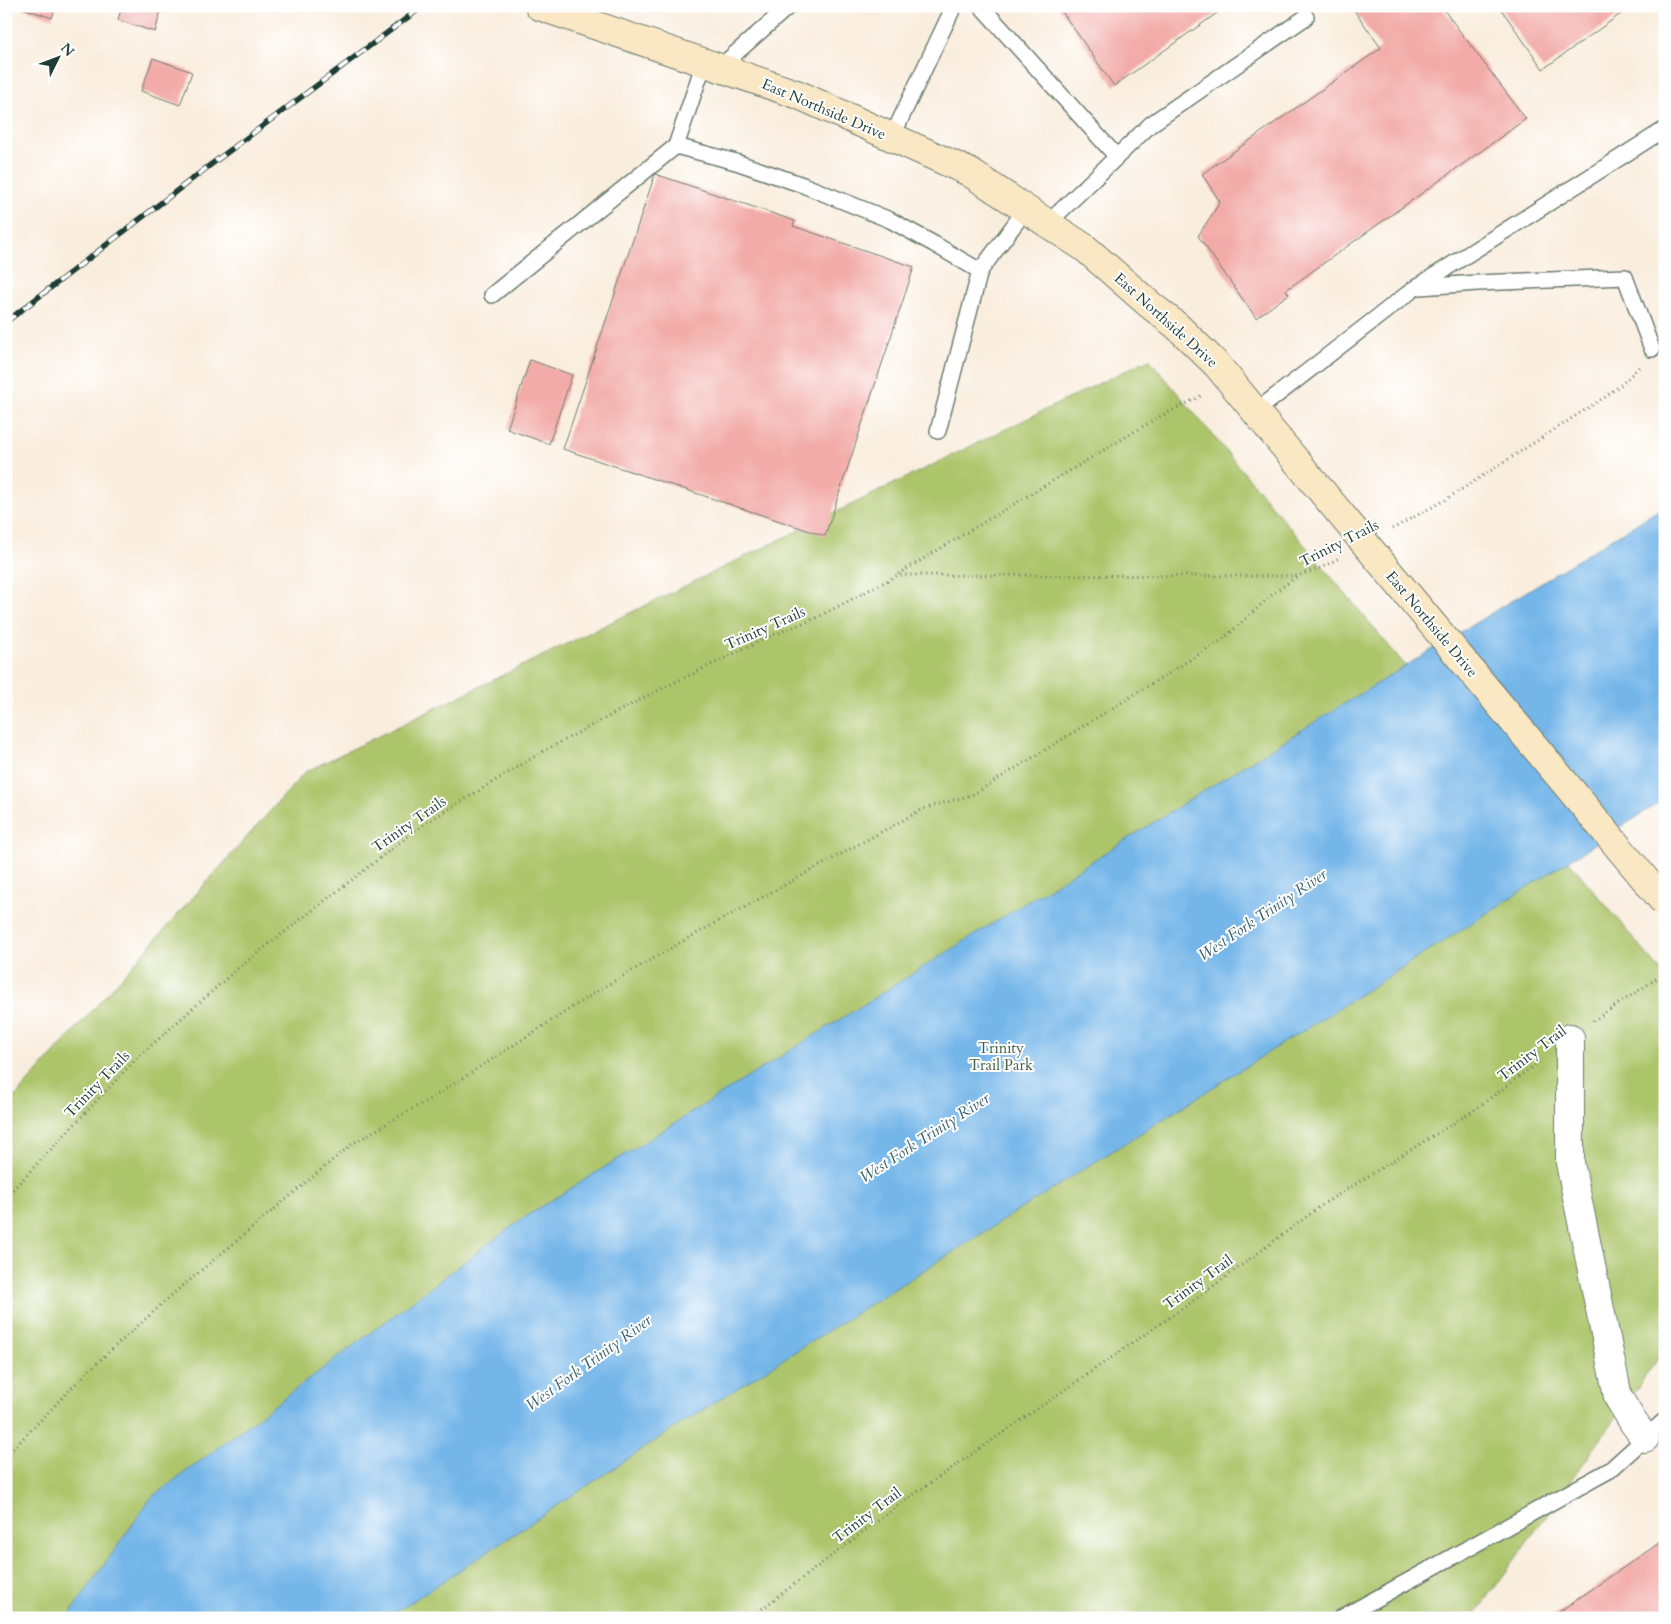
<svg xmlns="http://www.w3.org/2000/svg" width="1671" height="1624" font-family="Cardo,serif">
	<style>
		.green { fill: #adc56b; stroke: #668150 }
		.water { fill: #74b6e9; stroke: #4a7a8e }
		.building { fill: #f2aba8 }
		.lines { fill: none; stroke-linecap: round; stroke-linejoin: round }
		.lane-casing { stroke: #6b7b6f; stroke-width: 18 }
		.street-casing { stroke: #6b7b6f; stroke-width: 30 }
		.secondary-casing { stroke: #6b7b6f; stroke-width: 30 }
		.path { stroke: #6b7b6f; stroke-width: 3; stroke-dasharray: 1 4; stroke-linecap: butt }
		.lane { stroke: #fff; stroke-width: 15 }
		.street { stroke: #fff; stroke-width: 28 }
		.secondary { stroke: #fae7c3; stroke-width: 28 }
		.rail-casing { stroke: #1f3d34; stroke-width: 5.5 }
		.rail { stroke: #fff; stroke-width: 4; stroke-dasharray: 11; stroke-linecap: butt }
		.secondary-bridge-casing { stroke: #6b7b6f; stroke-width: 30; stroke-linecap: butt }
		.secondary-bridge { stroke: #fae7c3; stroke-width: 28 }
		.labels { text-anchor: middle; stroke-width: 4; stroke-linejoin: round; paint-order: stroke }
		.street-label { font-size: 15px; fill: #1f3d34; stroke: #fff }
		.park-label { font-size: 15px; fill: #425f42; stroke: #fff }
		.water-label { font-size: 16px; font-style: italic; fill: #39616a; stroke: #fff }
	</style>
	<rect width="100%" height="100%" fill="#fff"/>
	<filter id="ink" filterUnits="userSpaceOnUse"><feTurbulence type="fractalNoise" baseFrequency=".02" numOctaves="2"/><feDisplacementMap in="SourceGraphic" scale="10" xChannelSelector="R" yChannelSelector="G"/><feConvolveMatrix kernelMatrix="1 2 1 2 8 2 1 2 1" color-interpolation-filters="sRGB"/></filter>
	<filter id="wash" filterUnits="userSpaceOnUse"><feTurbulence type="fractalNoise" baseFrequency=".0096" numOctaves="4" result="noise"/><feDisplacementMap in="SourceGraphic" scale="20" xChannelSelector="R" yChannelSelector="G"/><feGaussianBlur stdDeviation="1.12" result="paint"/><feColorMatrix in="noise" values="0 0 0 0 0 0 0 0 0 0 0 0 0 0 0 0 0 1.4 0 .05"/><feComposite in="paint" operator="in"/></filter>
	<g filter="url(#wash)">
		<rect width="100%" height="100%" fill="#f9eddd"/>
		<path class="green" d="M1149,359L1665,976V1349L1473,1618H6V1107L305,772Z"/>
		<path class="water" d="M1665,506V799L1386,978L679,1425L387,1618H67L151,1498L519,1221L1237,770Z"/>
		<g id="blocks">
			<path class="building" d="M17,6H56L52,18Z
				M122,6H162L155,32L118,20Z
				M1058,6H1227L1114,86Z
				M1351,6H1441L1526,119L1286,290L1289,294L1256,318L1198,236L1220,202L1202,174L1381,48Z
				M1499,6H1632L1543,69Z
				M153,58L192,72L180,105L141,91Z
				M655,174L795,221L793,226L914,267L825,536L563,449Z
				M530,360L572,375L549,444L507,429Z
				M1665,1539V1618H1550Z"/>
		</g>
	</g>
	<g filter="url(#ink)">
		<use href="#blocks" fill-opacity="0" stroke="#6b7b6f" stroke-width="1"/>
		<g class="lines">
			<g class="lane-casing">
				<path id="lane" d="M981,6L1117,157
					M719,68L789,6
					M892,137L954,6
					M676,146L736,162L803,185L890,220L934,244L980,271
					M1048,223L1151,124L1306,17
					M1419,287L1478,283L1625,277L1652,349
					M492,295L676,146L704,63
					M1255,412L1415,288L1665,129
					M938,431L980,271L1026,209
					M1341,1618L1610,1470L1665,1420"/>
			</g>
			<g class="street-casing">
				<path id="street" d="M1570,1038V1163L1618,1397L1633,1422L1645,1438"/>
			</g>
			<g class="secondary-casing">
				<path id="secondary" d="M539,6L799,95L969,172L1085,248L1149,304L1177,326L1217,365L1278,439"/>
			</g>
			<path class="path" d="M1392,529L1445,500L1605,397L1622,384L1639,367
				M898,574L1157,418L1203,395
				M1593,1021L1665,973
				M6,1197L136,1059L237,969L421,826L542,752L647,696L768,637L816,618L898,575L1297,576L1321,568L1339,558
				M6,1456L88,1371L173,1294L352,1144L438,1094L604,987L690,937L923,809L974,794L1222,640L1275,592L1296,577
				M750,1618L897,1506L1196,1299L1325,1203L1473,1111L1540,1061"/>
			<use href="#lane" class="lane"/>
			<use href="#street" class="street"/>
			<use href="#secondary" class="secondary"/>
			<g class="rail-casing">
				<path id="rail" d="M6,322L209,166L423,6"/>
			</g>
			<use href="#rail" class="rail"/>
			<g class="secondary-bridge-casing">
				<path id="secondary-bridge" d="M1278,439L1665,903"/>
			</g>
			<use href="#secondary-bridge" class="secondary-bridge"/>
		</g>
	</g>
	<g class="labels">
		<g class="street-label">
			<text transform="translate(824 109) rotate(23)" y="5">East Northside Drive</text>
			<text transform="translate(1166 320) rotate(42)" y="5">East Northside Drive</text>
			<text transform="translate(1339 543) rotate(-27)" y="5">Trinity Trails</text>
			<text transform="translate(1432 624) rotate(50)" y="5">East Northside Drive</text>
			<text transform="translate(765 628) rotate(-24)" y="5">Trinity Trails</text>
			<text transform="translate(409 824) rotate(-35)" y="5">Trinity Trails</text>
			<text transform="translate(1532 1053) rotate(-37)" y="5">Trinity Trail</text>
			<text transform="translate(97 1084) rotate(-46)" y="5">Trinity Trails</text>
			<text transform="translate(1198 1282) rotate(-36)" y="5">Trinity Trail</text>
			<text transform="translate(867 1515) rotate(-37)" y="5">Trinity Trail</text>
		</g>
		<g class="park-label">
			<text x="1001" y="1053">Trinity<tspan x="1001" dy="17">Trail Park</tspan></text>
		</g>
		<g class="water-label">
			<text transform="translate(1262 914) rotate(-34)" y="6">West Fork Trinity River</text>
			<text transform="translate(924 1137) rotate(-33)" y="6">West Fork Trinity River</text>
			<text transform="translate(588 1362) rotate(-36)" y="6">West Fork Trinity River</text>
		</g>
	</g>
	<rect width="1671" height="1624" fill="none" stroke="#fff" stroke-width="25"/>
	<g transform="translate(58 58) rotate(48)" stroke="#ffffff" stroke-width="4" paint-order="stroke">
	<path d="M0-4L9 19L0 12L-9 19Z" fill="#1f3d34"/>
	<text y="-8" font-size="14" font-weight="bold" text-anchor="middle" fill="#1f3d34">N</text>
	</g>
</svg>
